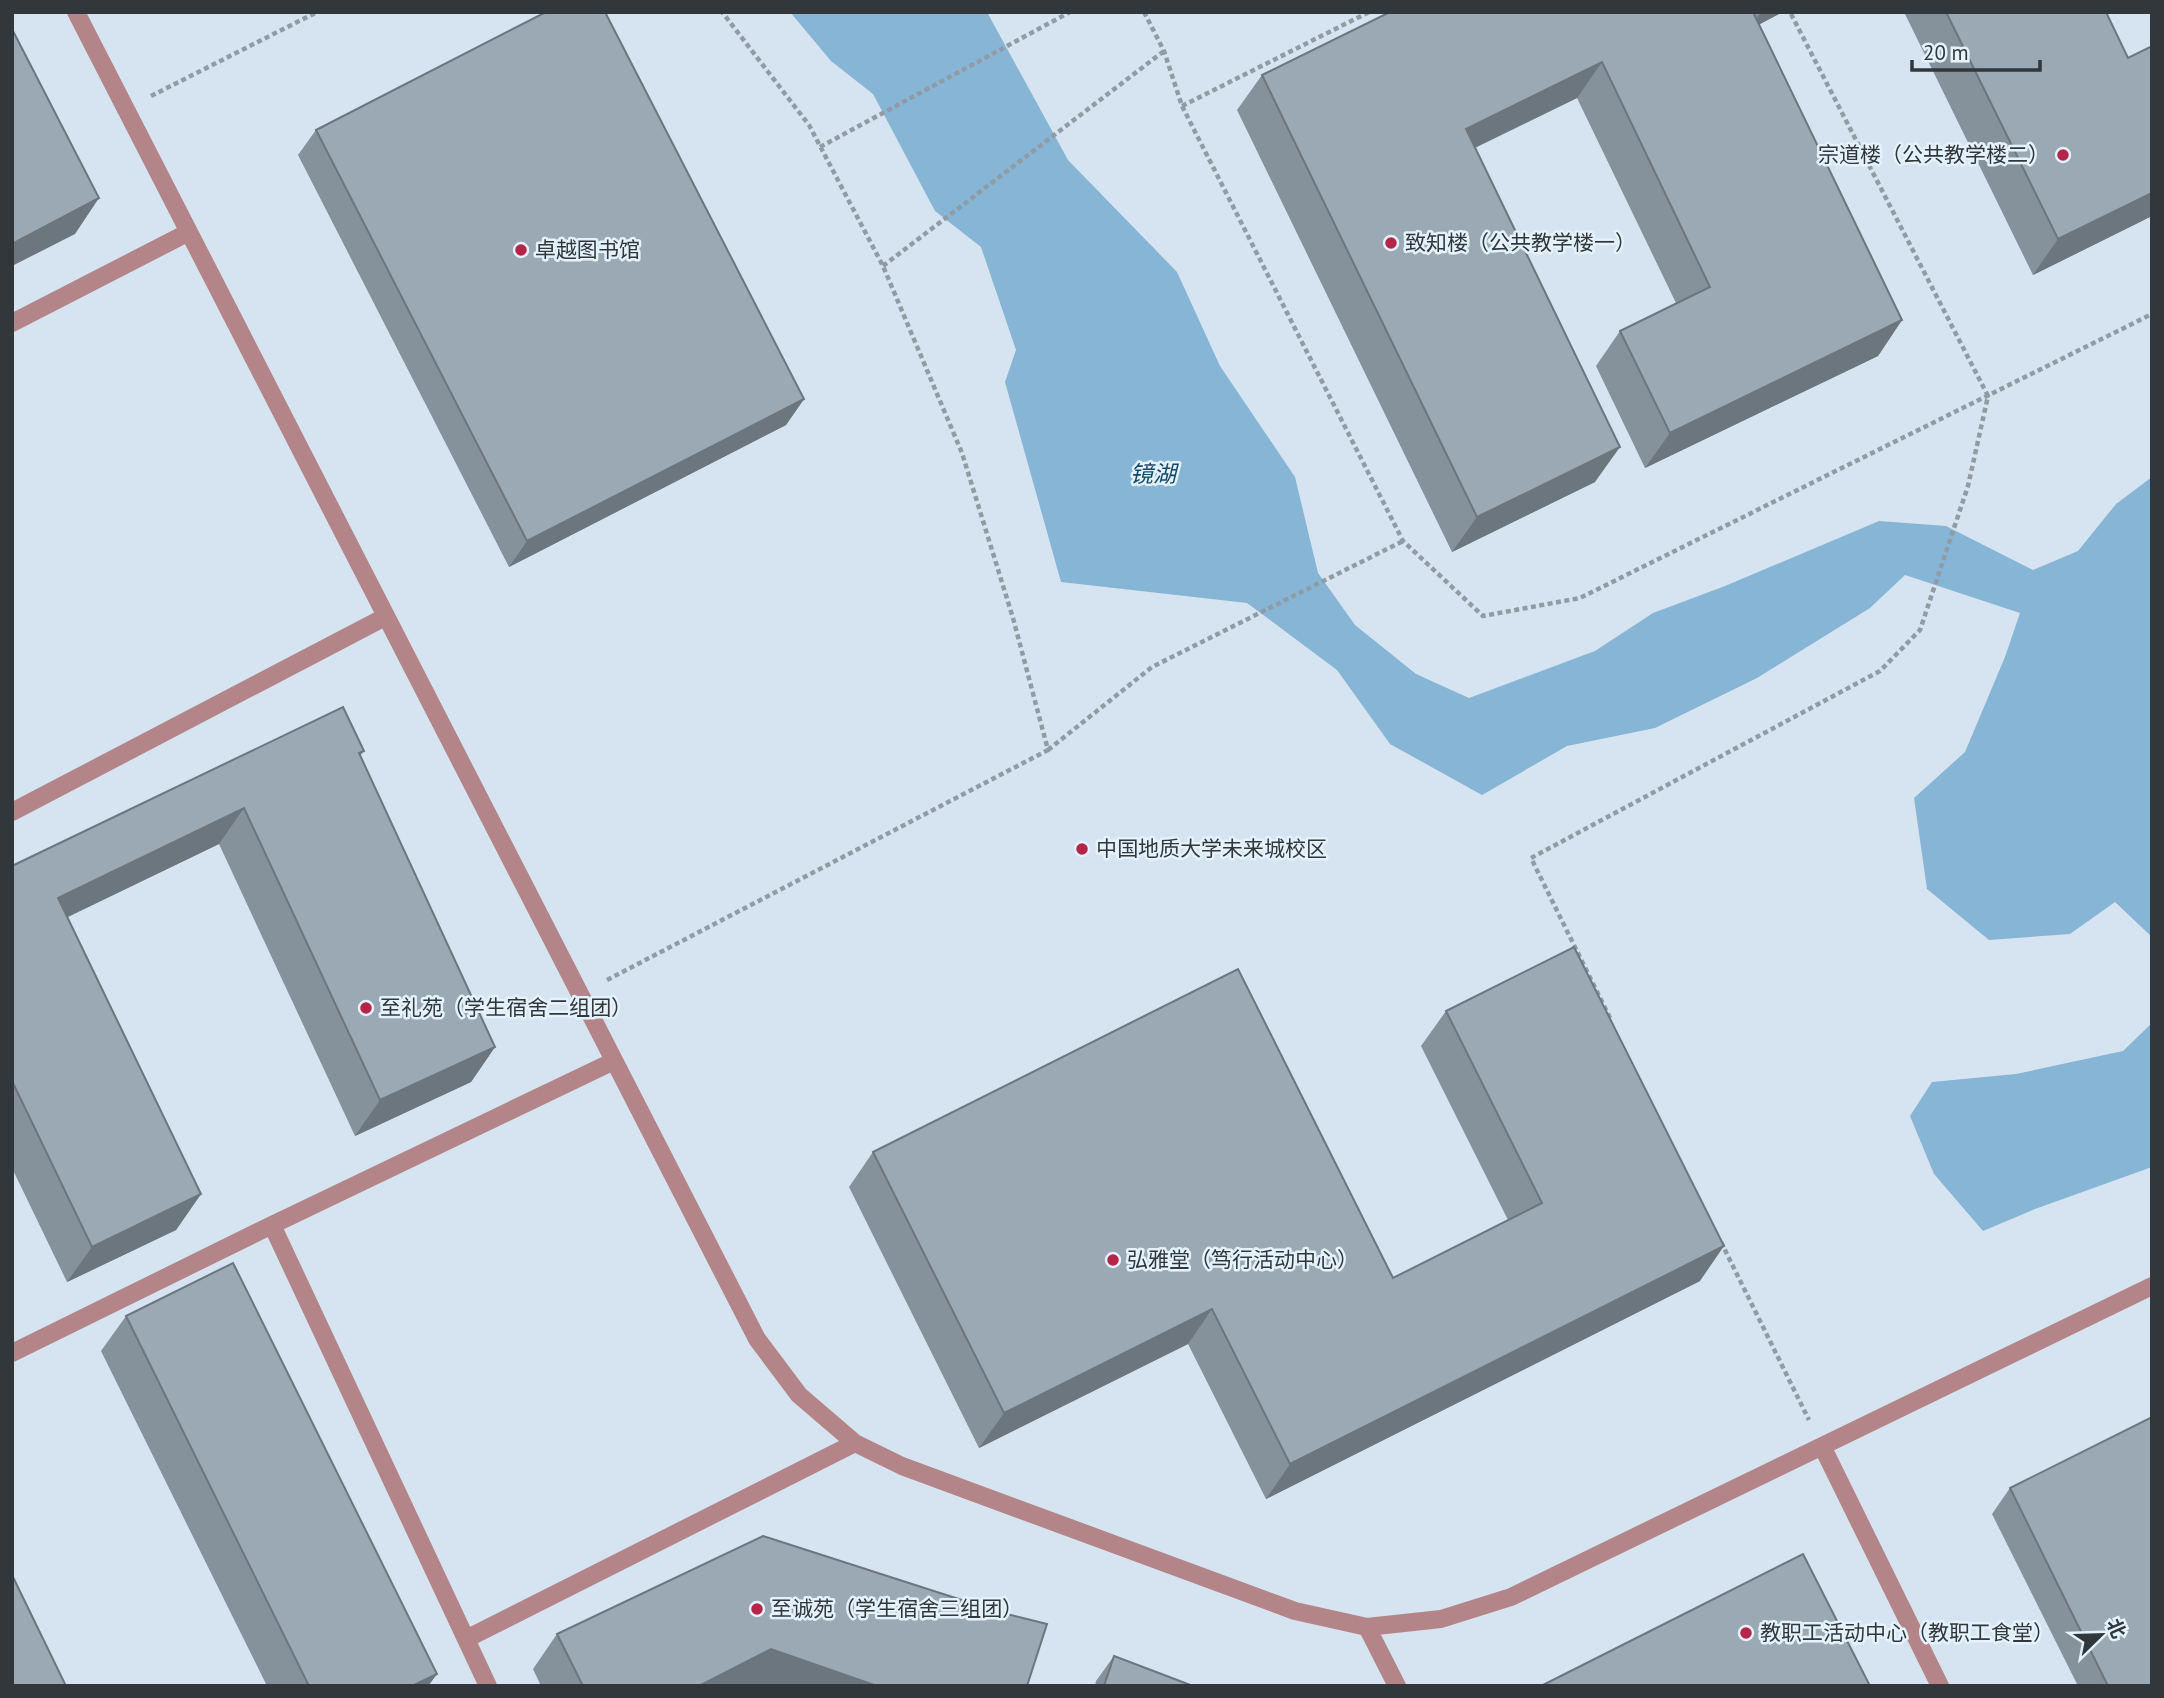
<svg xmlns="http://www.w3.org/2000/svg" width="2164" height="1698" font-family="'PT Sans','Noto Sans SC',sans-serif">
	<style>
		.water { fill: #87b5d5 }
		.lines { fill: none; stroke-linecap: round; stroke-linejoin: round }
		.path { stroke: #909ba4; stroke-width: 4.5; stroke-dasharray: 5 3.5; stroke-linecap: butt }
		.minor { stroke: #b38588; stroke-width: 18 }
		.wall { fill: #85919b }
		.shaded-wall { fill: #6c767e }
		.building { fill: #9ba9b4; stroke: #6c767e; stroke-width: 2 }
		.poi-dot { fill: #b62548; stroke: #e3f2fd; stroke-width: 2.5 }
		.labels { text-anchor: middle; stroke-width: 5; stroke-linejoin: round; paint-order: stroke }
		.poi-label { font-size: 21px; fill: #31373b; stroke: #e3f2fd; text-anchor: start }
		.water-label { font-size: 23px; font-style: italic; fill: #13496a; stroke: #e3f2fd }
	</style>
	<rect width="100%" height="100%" fill="#d5e4f0"/>
	<path class="water" d="M790,12H987L1068,160L1177,272L1220,366L1295,477L1318,573L1355,625L1416,674L1469,698L1595,651L1653,613L1725,586L1879,521L1946,526L2033,570L2078,551L2116,504L2152,477V937L2115,902L2070,934L1989,940L1927,889L1914,798L1965,752L2005,657L2020,613L1905,575L1870,608L1757,678L1655,728L1567,746L1482,795L1390,744L1337,670L1247,603L1061,582L1005,382L1016,350L981,247L935,211L873,94L831,61Z
		M2152,1023V1167L2035,1209L1983,1231L1934,1174L1910,1116L1932,1082L2016,1074L2123,1051Z"/>
	<g class="lines">
		<path class="path" d="M1144,12L1164,51L1182,106L1403,541L1483,616L1580,598L2152,314
			M151,96L317,12
			M1182,106L1369,12
			M820,147L1070,12
			M883,266L1164,51
			M1048,750L1152,667L1403,541
			M607,980L1048,750L1013,618L962,453L883,266L809,125L722,12
			M1610,1018L1531,858L1880,671L1920,630L1968,486L1988,396L1790,12
			M1721,1242L1809,1420"/>
		<path class="minor" d="M76,12L757,1339L799,1395L855,1443L902,1466L1295,1611L1367,1627L1441,1619L1511,1597L2152,1286
			M12,323L189,232
			M12,812L385,617
			M272,1225L488,1686
			M12,1353L272,1225L614,1061
			M1822,1446L1940,1686
			M1367,1627L1397,1686
			M466,1639L855,1443"/>
	</g>
	<path class="wall" d="M1390,12H1783L1759,24L1902,320L1878,356L1645,468L1596,366L1620,331L1676,303L1577,98L1475,148L1595,482L1452,552L1237,110L1262,75Z
		M1904,12H2106L2152,216L2033,275Z
		M316,130L804,399L786,425L509,567L298,155Z
		M364,751L360,756L495,1047L471,1082L355,1136L219,844L68,917L201,1194L176,1230L67,1282L12,1168V866Z
		M1446,1011L1700,1281L1266,1499L1188,1344L979,1448L849,1187L873,1152L1393,1278L1508,1220L1421,1046Z
		M126,1316L437,1674L428,1686H267L101,1351Z
		M2010,1488L2152,1686H2078L1992,1514Z
		M557,1634L1027,1686H751L746,1684L743,1686H541L533,1669Z
		M1114,1656L1193,1686H1095L1096,1681Z"/>
	<path class="shaded-wall" d="M1761,12H1783L1749,30Z
		M1602,62L1577,98L1441,164L1466,129Z
		M2152,193V216L2033,275L2058,239Z
		M99,198L75,234L12,266V244Z
		M1902,320L1878,356L1645,468L1670,433Z
		M804,399L786,425L509,567L527,541Z
		M1620,447L1595,482L1452,552L1477,517Z
		M244,808L219,844L34,933L58,898Z
		M495,1047L471,1082L355,1136L380,1100Z
		M201,1194L176,1230L67,1282L92,1247Z
		M1724,1246L1700,1281L1266,1499L1290,1464Z
		M1212,1309L1188,1344L979,1448L1004,1413Z
		M771,1649L877,1686H751L746,1684L743,1686H699Z
		M437,1674L428,1686H412Z"/>
	<path class="building" d="M546,12H605L804,399L527,541L316,130Z
		M1390,12H1753L1902,320L1670,433L1620,331L1710,287L1602,62L1466,129L1620,447L1477,517L1262,75Z
		M1946,12H2106L2128,58L2152,46V193L2058,239Z
		M12,29L99,198L12,244Z
		M343,707L364,751L359,753L495,1047L380,1100L244,808L58,898L201,1194L92,1247L12,1081V866Z
		M1574,947L1724,1246L1290,1464L1212,1309L1004,1413L873,1152L1238,969L1393,1278L1542,1203L1446,1011Z
		M233,1263L437,1674L412,1686H309L126,1316Z
		M2152,1417V1686H2108L2010,1488Z
		M763,1536L999,1612L1047,1624L1027,1686H877L771,1649L699,1686H583L557,1634Z
		M1803,1554L1870,1686H1541Z
		M12,1575L66,1686H12Z
		M1114,1656L1193,1686H1104Z"/>
	<g class="poi-dot">
		<circle cx="2063" cy="155" r="7"/>
		<circle cx="1391" cy="243" r="7"/>
		<circle cx="521" cy="250" r="7"/>
		<circle cx="1082" cy="849" r="7"/>
		<circle cx="366" cy="1008" r="7"/>
		<circle cx="1113" cy="1260" r="7"/>
		<circle cx="757" cy="1609" r="7"/>
		<circle cx="1746" cy="1633" r="7"/>
	</g>
	<g class="labels">
		<g class="poi-label">
			<text x="2049" y="162" text-anchor="end">宗道楼（公共教学楼二）</text>
			<text x="1405" y="250">致知楼（公共教学楼一）</text>
			<text x="535" y="257">卓越图书馆</text>
			<text x="1096" y="856">中国地质大学未来城校区</text>
			<text x="380" y="1015">至礼苑（学生宿舍二组团）</text>
			<text x="1127" y="1267">弘雅堂（笃行活动中心）</text>
			<text x="771" y="1616">至诚苑（学生宿舍三组团）</text>
			<text x="1760" y="1640">教职工活动中心（教职工食堂）</text>
		</g>
		<g class="water-label">
			<text x="1153" y="482">镜湖</text>
		</g>
	</g>
	<rect width="2164" height="1698" fill="none" stroke="#31373b" stroke-width="28"/>
	<g transform="translate(2101 1635) rotate(67)" stroke="#e3f2fd" stroke-width="5" paint-order="stroke">
	<path d="M0-5L12 26L0 18L-12 26Z" fill="#31373b"/>
	<text y="-10" font-size="19" font-weight="bold" text-anchor="middle" fill="#31373b">北</text>
	</g>
	<path d="M1912 60v10h128v-10" fill="none" stroke="#31373b" stroke-width="3.5"/>
	<text x="1923" y="60" font-size="21" fill="#31373b" stroke="#e3f2fd" stroke-width="5" paint-order="stroke">20 m</text>
</svg>
